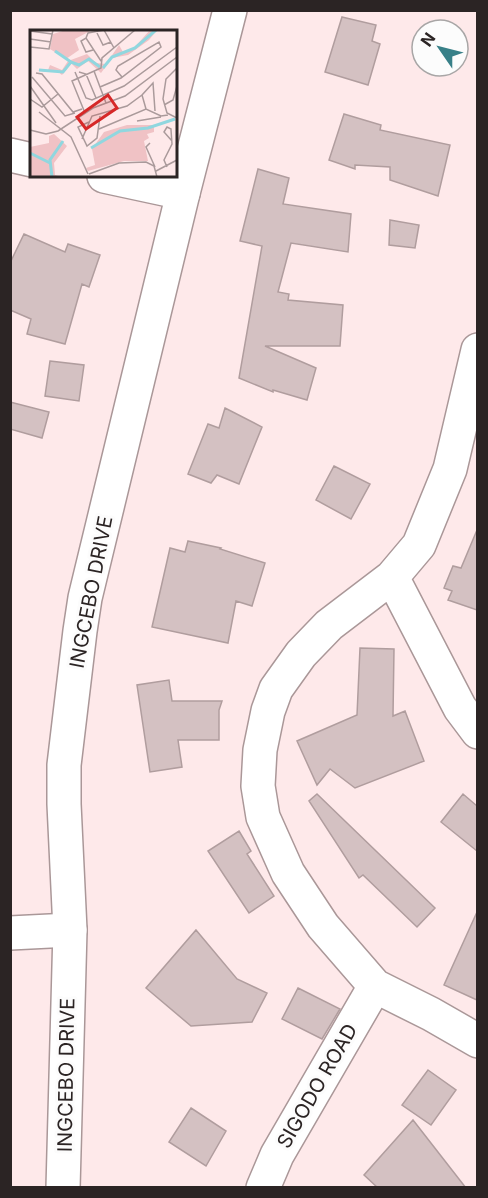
<svg xmlns="http://www.w3.org/2000/svg" width="488" height="1198" font-family="Inter,sans-serif">
	<style>
		.building { fill: #d4c1c2; stroke: #b09d9e; stroke-width: 1.5 }
		.lines { fill: none; stroke-linecap: round; stroke-linejoin: round }
		.street-casing { stroke: #aa9798; stroke-width: 36 }
		.secondary-casing { stroke: #aa9798; stroke-width: 36 }
		.street { stroke: #fff; stroke-width: 33 }
		.secondary { stroke: #fff; stroke-width: 33 }
		.labels { text-anchor: middle; stroke-width: 6; stroke-linejoin: round; paint-order: stroke }
		.street-label { font-size: 20px; fill: #2b2424; stroke: #fcfcfc }
		.inset-river { fill: none; stroke: #90d7df; stroke-width: 3 }
		.inset-road { fill: none; stroke: #aa9a9b; stroke-width: 1.5 }
		.view { fill: #d62828; fill-opacity: 0.15; stroke: #d62828; stroke-width: 3 }
		.inset-edge { fill: none; stroke: #2b2424; stroke-width: 3 }
	</style>
	<rect width="100%" height="100%" fill="#fee9ea"/>
	<path class="building" d="M342,17L376,25L372,41L380,44L368,85L325,72Z
		M344,114L381,125L380,130L450,145L438,196L390,180V167L355,165V169L329,160Z
		M258,169L289,178L283,204L351,214L348,252L291,243L278,292L289,294L288,300L343,305L340,346H265L316,368L307,400L273,390V392L239,378L262,246L240,241Z
		M390,220L419,225L415,248L389,245Z
		M24,234L65,252L68,244L100,255L89,287L82,284L65,344L27,334L31,319L10,310V263Z
		M50,361L84,365L79,401L45,396Z
		M10,402L49,412L42,438L10,429Z
		M225,408L262,427L239,484L217,475L211,483L188,474L208,424L219,428Z
		M334,466L370,484L351,519L316,500Z
		M477,530V610L448,600L452,591L444,588L453,566L461,568Z
		M188,541L221,548L220,549L265,563L252,606L236,601L228,643L152,627L170,548L185,552Z
		M360,648L394,649L393,716L405,711L424,761L355,788L330,769L317,785L297,741L357,715Z
		M169,680L172,701H222L219,710V740H178L182,767L150,772L137,685Z
		M317,794L435,908L417,927L363,875L359,878L309,801Z
		M463,794L477,806V851L441,822Z
		M239,831L251,851L247,854L274,896L249,913L208,851Z
		M477,912V1000L444,985Z
		M196,930L237,979L267,993L252,1022L191,1026L146,988Z
		M298,988L340,1009L322,1039L282,1019Z
		M428,1070L456,1090L431,1125L402,1105Z
		M191,1108L226,1131L206,1166L169,1142Z
		M413,1120L466,1188H378L364,1175Z"/>
	<g class="lines">
		<g class="street-casing">
			<path id="street" d="M10,155L32,160
				M104,176L183,193
				M478,350L450,469L419,545L392,577L329,625L301,654L276,689L268,711L260,750L258,786L263,817L288,873L323,926L375,986L431,1014L478,1041
				M392,577L460,708L478,732
				M10,933L70,930
				M263,1188L277,1155L375,986"/>
		</g>
		<g class="secondary-casing">
			<path id="secondary" d="M63,1188L70,930L64,804V765L80,631L85,598L183,193L230,10"/>
		</g>
		<use href="#street" class="street"/>
		<use href="#secondary" class="secondary"/>
	</g>
	<g class="labels">
		<g class="street-label">
			<text transform="translate(91 592) rotate(-79)" y="7">INGCEBO DRIVE</text>
			<text transform="translate(66 1075) rotate(-89)" y="7">INGCEBO DRIVE</text>
			<text transform="translate(317 1086) rotate(-60)" y="7">SIGODO ROAD</text>
		</g>
	</g>
	<g transform="translate(30 30)">
		<rect width="147" height="147" fill="#fee9ea"/>
		<path d="M36,0H62L45,9L49,20L36,29L20,19L23,4ZM120,0H127L119,10L98,25L82,28L71,43L58,31L47,39L41,33L32,45L26,40L16,42L7,40H18L20,35L32,40L38,31L57,24L66,33L76,34L89,15L93,22L104,18ZM97,95H124V102L117,104L119,108L114,111L118,131H94L58,141L56,138L65,135L62,119L74,102ZM24,104L37,116L24,133L25,145L31,147H1L0,117L19,113V106Z" fill="#f0c2c5"/>
		<path class="inset-river" d="M25,21L41,32M73,38L82,27L105,18L126,0M9,40L33,42L41,32L49,35L59,29L70,37M61,118L90,101L118,98L145,89M0,123L20,133M22,147L20,130L33,111"/>
		<path class="inset-road" d="M0,1L22,4M67,3L73,15L81,12M56,8L58,3L74,0L84,18M0,9L21,12M0,17L19,19L23,0M63,20L56,22L51,11L56,8L71,31M147,38L136,49L133,69L137,83L147,88M64,41L76,73M45,42L56,68L62,70L94,56L147,17M49,42L56,44L66,68M6,43L12,44L43,82L52,79M2,47L35,86L45,83M0,56L26,93M70,57L91,48L131,17L129,12L88,36L86,40L92,47M0,69L12,77L28,64M134,75L143,70L147,56M116,79L112,65L123,53L125,81M9,82L41,107L58,144M55,83L42,51L71,38L72,28L105,0M107,91L131,87M59,92L48,97L57,116L67,108L70,86M69,99L116,79L131,86L138,85M0,100L16,104L28,101L63,78L95,66L147,27M52,109L62,86L97,76L112,65M120,113L116,117L125,137M137,137L134,130L142,114L141,100V99L137,97L134,102L142,111M126,141L147,130M59,144L89,133L116,132L124,136L127,147"/>
		<path class="view" d="M78,65L87,78L56,99L47,87Z"/>
		<rect width="147" height="147" class="inset-edge"/>
	</g>
	<rect width="488" height="1198" fill="none" stroke="#2b2424" stroke-width="24"/>
	<g transform="translate(440 48) rotate(305)"><circle r="28" fill="#fcfcfc" stroke="#a8a6a6" stroke-width="1.5"/>
	<path d="M0-4.5L10 22L0 15L-10 22Z" fill="#388088"/>
	<text y="-9" font-size="16" font-weight="bold" text-anchor="middle" fill="#2b2424">N</text>
	</g>
</svg>
